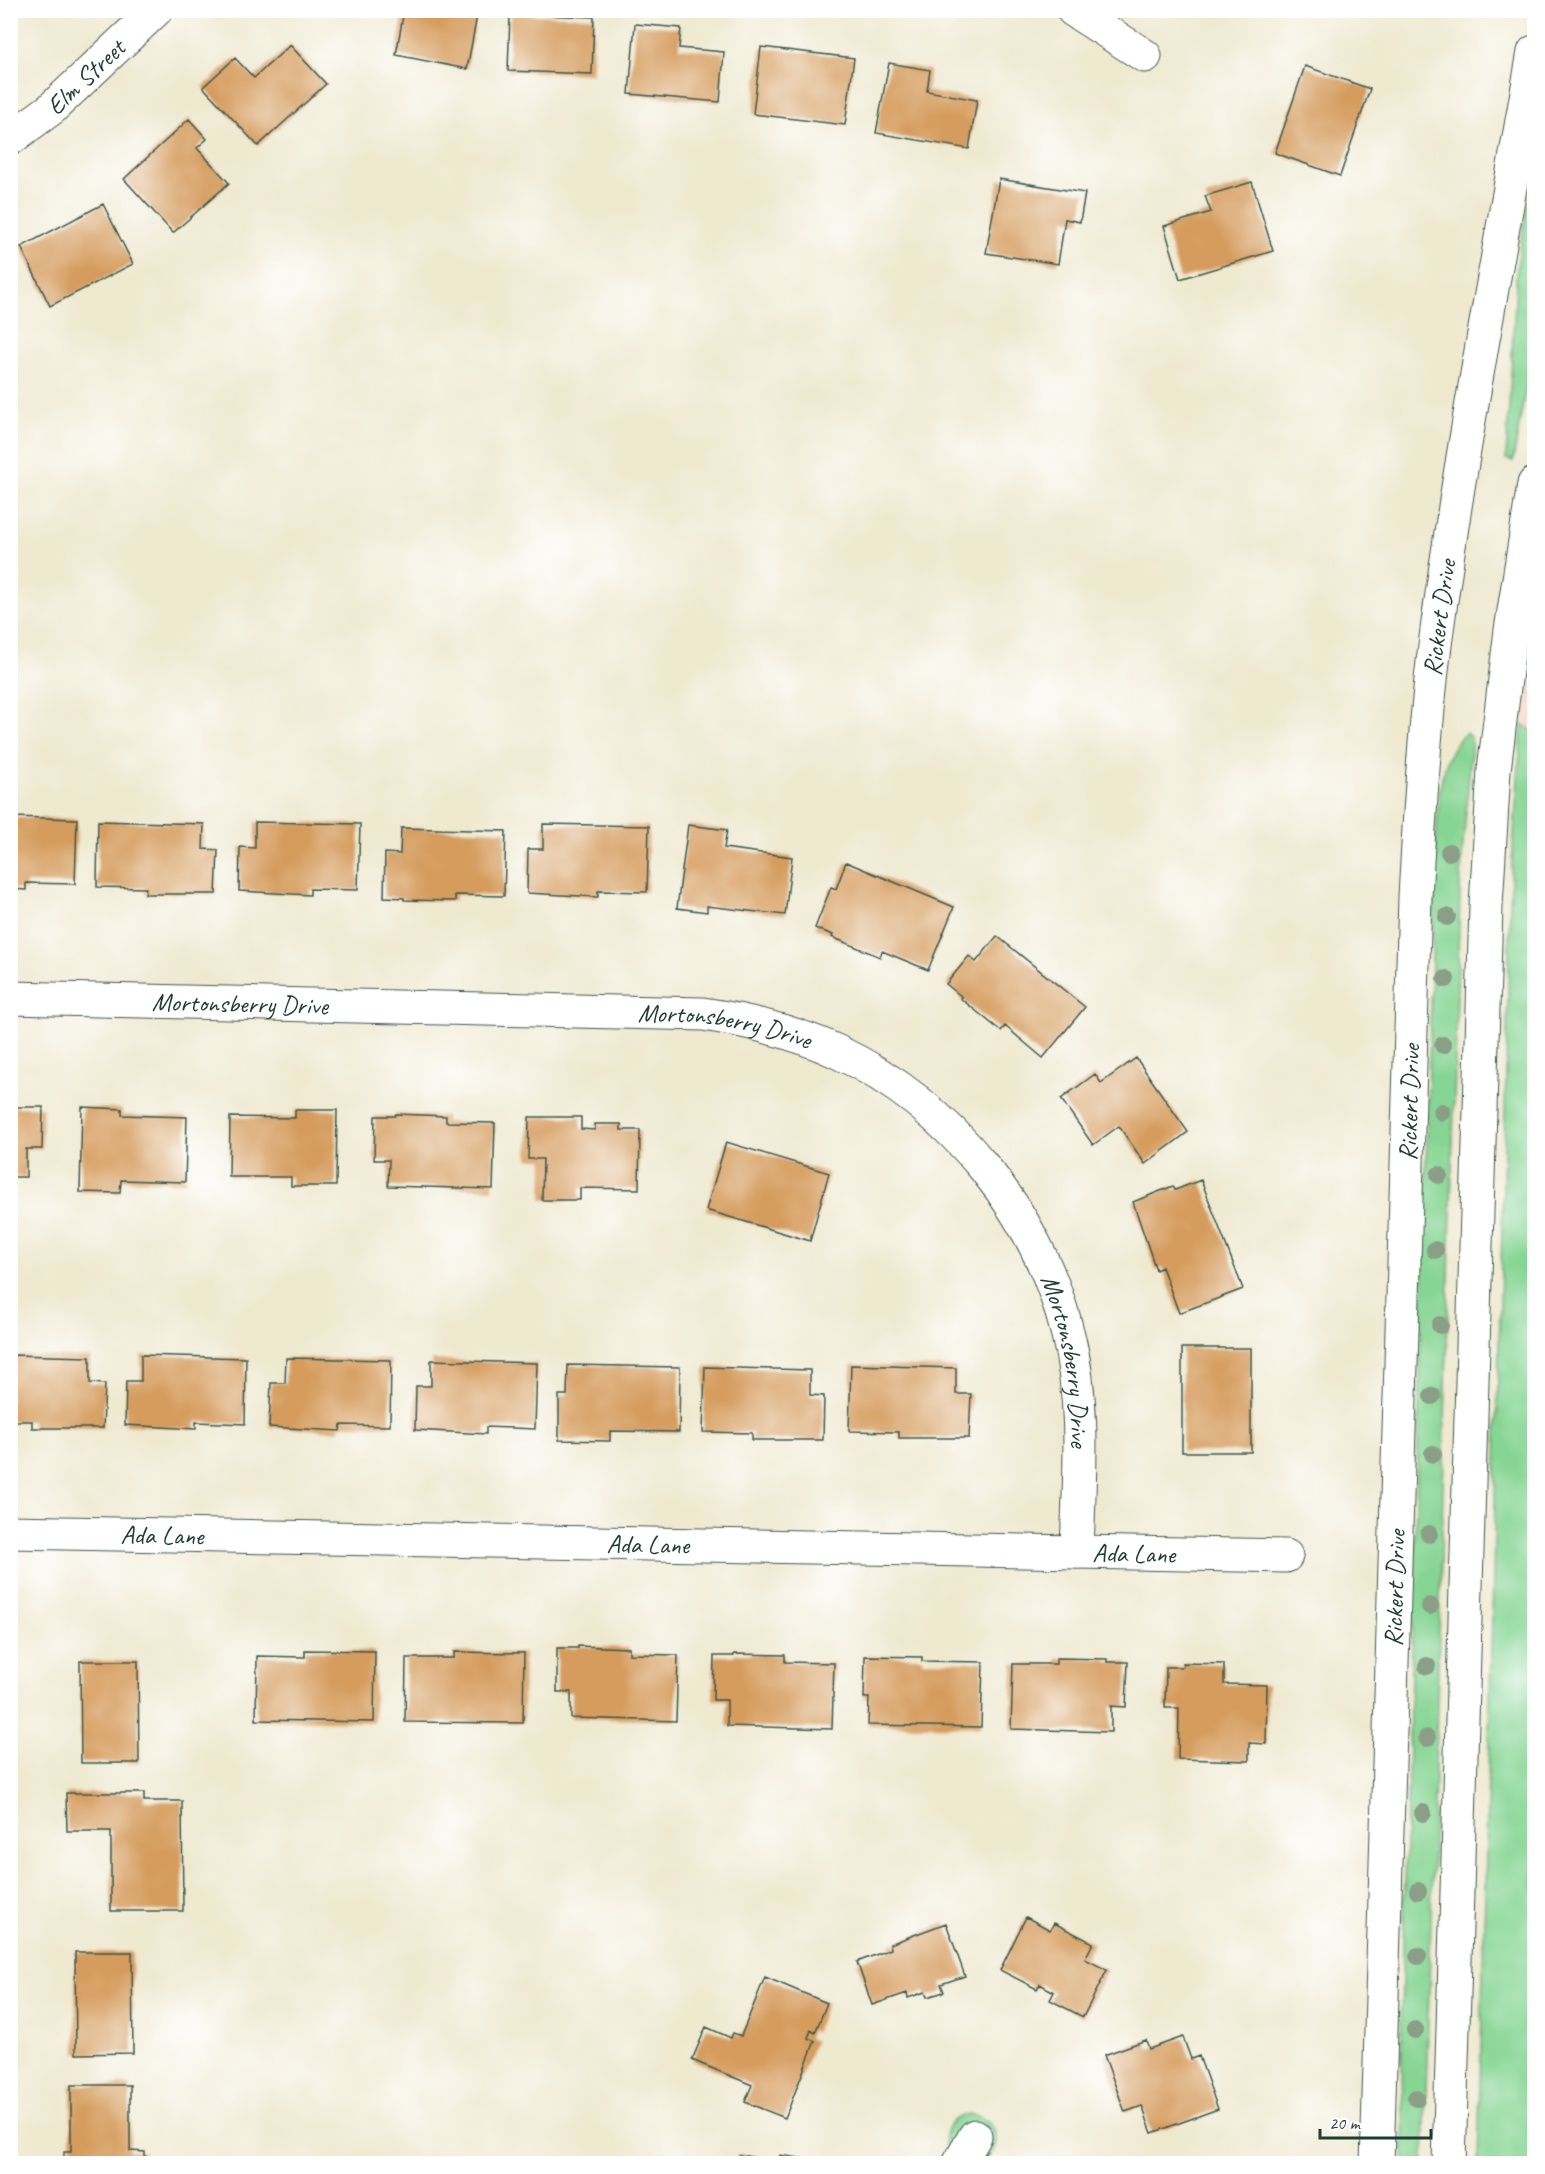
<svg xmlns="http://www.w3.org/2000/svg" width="1545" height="2174" font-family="Caveat,sans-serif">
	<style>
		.built { fill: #f5d3c1 }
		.green { fill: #87d594; stroke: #538964; stroke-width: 1.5 }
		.building { fill: #d59c5d }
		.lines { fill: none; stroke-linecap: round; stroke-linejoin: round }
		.minor-casing { stroke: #3e574b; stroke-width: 35 }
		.minor { stroke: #fff; stroke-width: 33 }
		.tree { fill: #8b9f87 }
		.labels { text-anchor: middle; stroke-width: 6; stroke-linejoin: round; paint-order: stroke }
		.street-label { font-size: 26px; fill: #1f3d34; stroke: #fff }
	</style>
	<rect width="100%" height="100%" fill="#fff"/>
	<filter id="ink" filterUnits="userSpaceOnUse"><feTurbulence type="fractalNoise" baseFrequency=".0167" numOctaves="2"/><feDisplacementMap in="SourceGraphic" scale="12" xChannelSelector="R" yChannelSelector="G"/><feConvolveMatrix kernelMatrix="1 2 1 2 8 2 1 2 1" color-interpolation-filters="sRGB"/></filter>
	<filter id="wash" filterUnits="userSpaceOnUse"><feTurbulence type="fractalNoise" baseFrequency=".008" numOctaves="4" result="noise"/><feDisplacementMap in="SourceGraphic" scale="24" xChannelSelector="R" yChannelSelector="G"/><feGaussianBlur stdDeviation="1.35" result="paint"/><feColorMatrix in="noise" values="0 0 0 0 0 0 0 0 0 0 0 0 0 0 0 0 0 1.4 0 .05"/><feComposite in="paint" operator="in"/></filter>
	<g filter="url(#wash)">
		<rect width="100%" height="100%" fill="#efe9d0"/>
		<path class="built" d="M1534,615V732L1522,724Z"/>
		<path class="green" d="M1534,164V341L1513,461L1506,459L1517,266Z
			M1522,724L1534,732V2163L1478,2164L1511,875Z
			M1466,733L1471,738V754L1461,868L1459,925L1424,2163L1404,2164L1401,2016L1435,861C1438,825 1434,756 1466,733Z
			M967,2114C998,2116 1008,2152 978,2163L947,2152C941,2133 947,2120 967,2114Z"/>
		<g id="blocks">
			<path class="building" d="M404,10H478L467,69L396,55Z
				M510,14L594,17L592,74L508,71Z
				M635,24L681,28L679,48L724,52L720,102L629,94Z
				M290,45L326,84L258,146L203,87L235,58L254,78Z
				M761,47L854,58L845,125L753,114Z
				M889,63L930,70L927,91L977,100L969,149L876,133Z
				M1305,66L1370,89L1340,176L1275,153Z
				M189,119L207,139L197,148L229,183L173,233L124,179Z
				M999,179L1085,193L1080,222L1065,219L1058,264L986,253Z
				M1252,182L1273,251L1180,279L1164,226L1211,212L1205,196Z
				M103,204L133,264L50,306L21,247Z
				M10,817L77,819L75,884L26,883V890L10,889Z
				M98,821L204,824L203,849L218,850L216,894H145L146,888L97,887Z
				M255,822L360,824L358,890L310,889V895L239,891L240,847L255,848Z
				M543,824L649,826L647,892L598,891V897L527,893L528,849H543Z
				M688,825L727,830L724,848L792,857L785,915L707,906V912L677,908Z
				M401,828L506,831L504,896L455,895V901L404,900V898L384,897L385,853L400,854Z
				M846,862L954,907L928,970L882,951L880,957L832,937L833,935L815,928L831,887L836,889Z
				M997,936L1085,1007L1043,1058L1005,1026L1001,1031L960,998L962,997L946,984L969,956L976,962Z
				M1136,1058L1188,1132L1145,1164L1119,1126L1093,1145L1061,1099L1095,1074L1101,1083Z
				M10,1107H43L42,1149H26V1177H10Z
				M82,1107L122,1109V1115L187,1117L185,1182L121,1180L120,1193L80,1192Z
				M295,1110H337L336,1186H291V1177H229L230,1117L295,1118Z
				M396,1114L446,1116V1122L495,1123L493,1189L388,1186L389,1160H374L375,1116H395Z
				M529,1117H581V1129L595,1130V1124H621V1130H640L639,1189L580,1188V1200H542L543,1159H528Z
				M726,1142L829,1173L810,1241L706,1210Z
				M1201,1180L1243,1289L1179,1313L1162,1267L1156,1270L1133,1202L1173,1186L1175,1190Z
				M1182,1348H1251V1452H1182Z
				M10,1355L90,1357V1383L105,1384L103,1428H32V1421H10Z
				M141,1355L246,1358L245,1424L196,1422V1429L125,1425L126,1381H141Z
				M286,1358L391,1360L390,1426L341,1425L340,1431L269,1427L271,1383H285Z
				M431,1360L537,1363L535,1429L486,1427V1434L415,1430L416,1386H431Z
				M568,1365L680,1367L679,1432L610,1431V1441L559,1440V1395H567Z
				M851,1365L956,1368V1394H971L969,1438H899V1432L849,1431Z
				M705,1367L810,1370V1395L824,1396L823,1440H752V1433L703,1432Z
				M578,1646L629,1648V1654L678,1655L676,1721L571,1718V1692H557V1648H578Z
				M305,1650L375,1651L374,1722L256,1720L257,1656L305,1657Z
				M454,1652L524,1653L523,1723L405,1722L406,1658H454Z
				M734,1654L785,1655V1662L834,1663L832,1729L727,1726V1700H713L714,1656H734Z
				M865,1656L922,1657V1661L983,1662L981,1727L868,1725L869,1698H864Z
				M1056,1658L1107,1659V1662H1128L1126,1707L1111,1706V1732L1011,1729L1013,1664H1056Z
				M80,1661H138L139,1763H81Z
				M1183,1663L1224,1664V1684L1267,1685L1266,1744L1249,1743V1761L1178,1759L1179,1708H1165L1166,1667H1183Z
				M66,1793H144V1801H182L183,1911H111V1831H67Z
				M1026,1917L1050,1930L1054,1923L1093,1943L1085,1959L1107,1970L1083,2017L1050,2000L1054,1992L1040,1984L1037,1989L1000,1970Z
				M946,1923L965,1976L941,1984L944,1992L927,1997L925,1992L908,1998L907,1993L872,2005L857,1962L891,1949L890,1944Z
				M75,1952H132L133,2053L76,2054Z
				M765,1977L827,2003L815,2033L811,2030L808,2038L815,2041L785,2118L745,2102L752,2085L692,2060L706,2027L731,2038L733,2033L741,2036Z
				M1183,2037L1191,2059L1199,2056L1218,2109L1152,2133L1142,2106L1125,2112L1104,2055L1146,2040L1149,2049Z
				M71,2085H130V2151L145,2152V2164H64V2152H71Z
				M739,2155L778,2161L780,2155L813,2160L812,2164H738Z"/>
		</g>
	</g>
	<g filter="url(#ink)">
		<use href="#blocks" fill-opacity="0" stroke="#3e574b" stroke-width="1.5"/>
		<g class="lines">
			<g class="minor-casing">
				<g id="minor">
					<path d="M1073,10L1145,56"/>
					<path id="s1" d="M10,139L51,109L156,10"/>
					<path id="s2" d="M10,998L703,1014C749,1021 796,1032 838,1052C952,1106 1039,1214 1068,1335C1086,1406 1079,1480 1077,1552"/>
					<path id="s3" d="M10,1532L1286,1556"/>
					<path d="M959,2164L975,2136"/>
					<path id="s4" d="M1377,2164L1415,897C1420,808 1425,719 1437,630C1463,436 1501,244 1534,52"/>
					<path d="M1449,2164L1486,906L1494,770L1511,630L1534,484"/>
				</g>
			</g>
			<use href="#minor" class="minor"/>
		</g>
		<g class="tree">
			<circle cx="1449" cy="852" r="9"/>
			<circle cx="1447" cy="917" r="9"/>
			<circle cx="1446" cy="979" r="9"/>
			<circle cx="1443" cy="1045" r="9"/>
			<circle cx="1442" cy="1112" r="9"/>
			<circle cx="1439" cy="1175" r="9"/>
			<circle cx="1435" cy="1250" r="9"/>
			<circle cx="1440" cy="1325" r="9"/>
			<circle cx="1432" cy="1396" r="9"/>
			<circle cx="1433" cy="1454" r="9"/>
			<circle cx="1429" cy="1534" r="9"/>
			<circle cx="1430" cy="1606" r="9"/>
			<circle cx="1427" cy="1666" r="9"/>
			<circle cx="1427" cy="1738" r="9"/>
			<circle cx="1423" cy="1813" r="9"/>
			<circle cx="1418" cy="1891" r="9"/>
			<circle cx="1418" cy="1956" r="9"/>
			<circle cx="1415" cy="2030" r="9"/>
			<circle cx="1416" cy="2098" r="9"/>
		</g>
	</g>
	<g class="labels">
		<g class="street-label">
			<text dy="9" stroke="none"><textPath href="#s1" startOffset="98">Elm Street</textPath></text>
			<text dy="9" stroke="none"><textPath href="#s4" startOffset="1548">Rickert Drive</textPath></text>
			<text dy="9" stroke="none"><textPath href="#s2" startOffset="230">Mortonsberry Drive</textPath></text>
			<text dy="9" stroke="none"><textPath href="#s2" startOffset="716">Mortonsberry Drive</textPath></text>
			<text dy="9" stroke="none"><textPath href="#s4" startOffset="1062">Rickert Drive</textPath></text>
			<text dy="9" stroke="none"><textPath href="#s2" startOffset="1236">Mortonsberry Drive</textPath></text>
			<text dy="9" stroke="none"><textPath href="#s3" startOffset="152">Ada Lane</textPath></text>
			<text dy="9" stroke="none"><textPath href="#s3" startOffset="638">Ada Lane</textPath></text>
			<text dy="9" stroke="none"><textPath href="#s3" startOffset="1124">Ada Lane</textPath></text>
			<text dy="9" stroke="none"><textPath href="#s4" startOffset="576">Rickert Drive</textPath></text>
		</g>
	</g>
	<rect width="1545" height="2174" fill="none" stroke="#fff" stroke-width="36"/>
	<path d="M1320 2129v9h111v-9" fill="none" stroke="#1f3d34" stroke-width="3"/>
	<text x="1329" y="2129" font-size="18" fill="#1f3d34" stroke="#ffffff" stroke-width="4.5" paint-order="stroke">20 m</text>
</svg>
